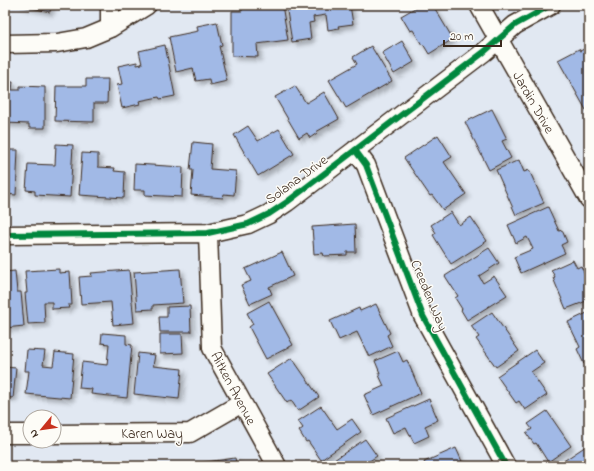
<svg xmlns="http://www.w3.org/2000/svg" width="594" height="471" font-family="'Indie Flower',sans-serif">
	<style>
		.building { fill: #a1b9e6; stroke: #3b2a1e; filter: url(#shadow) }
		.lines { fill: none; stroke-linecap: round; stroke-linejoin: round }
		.minor-casing { stroke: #3b2a1e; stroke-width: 21 }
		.minor { stroke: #fdfcf7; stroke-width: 18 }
		.cycleway-casing { stroke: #fdfcf7; stroke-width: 8 }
		.cycleway { stroke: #00873e; stroke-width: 6 }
		.labels { text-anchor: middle; stroke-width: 3; stroke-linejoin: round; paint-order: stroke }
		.street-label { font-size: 14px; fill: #3b2a1e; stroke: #fdfcf7 }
	</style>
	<defs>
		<filter id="shadow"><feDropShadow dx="3.5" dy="3.5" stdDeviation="2" flood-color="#0004"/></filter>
	</defs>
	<rect width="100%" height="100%" fill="#e1e8f2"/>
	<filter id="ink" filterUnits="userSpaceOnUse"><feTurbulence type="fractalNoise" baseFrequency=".025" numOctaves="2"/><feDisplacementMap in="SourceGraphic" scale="8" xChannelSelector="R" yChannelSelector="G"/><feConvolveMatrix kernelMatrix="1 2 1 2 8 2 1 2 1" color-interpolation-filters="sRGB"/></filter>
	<g filter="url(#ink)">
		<path class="building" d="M18,5H51L50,12Z
			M254,5H282L288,40L257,44L258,57L232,56V11H242V7H251V6Z
			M286,5H350L353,24L338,26L339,28L328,30L326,15L313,17L314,22L309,23L311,39L292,42Z
			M420,5H430L432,8L434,7L453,39L429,54L423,44L422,45L413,30L410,31L401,16Z
			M217,22L222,45L219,46L227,81L210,85L209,79L196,81L193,68L176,72L169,37L198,31L197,26Z
			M402,41L414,62L394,74L382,53Z
			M589,43V109L586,110L558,60L579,49L580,51L586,48L585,45Z
			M165,45L175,96L160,99L159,97L139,101L140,104L122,108L117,85L122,84L118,66L137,62V65L142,64L139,51Z
			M371,46L392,81L346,108L329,80L357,64L353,57Z
			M86,79H108L107,103H94V122L55,121L56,86H86Z
			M5,82H13L12,90H20V86L45,87V128H29V124L5,123Z
			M295,86L306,103L324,92L339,119L316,132L317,133L310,138L307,133L299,138L275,97Z
			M492,109L507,139L502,141L511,158L489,170L465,122Z
			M248,126L258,141L279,129L294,154L258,176L234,135Z
			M438,135L452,157L444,162L466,194L443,210L432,195L430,196L404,158Z
			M193,142L212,144L210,169L236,171L234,195L224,194L223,198L191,195L193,170H190Z
			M56,144L73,145L70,197L35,195V191L26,190L28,164L55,165Z
			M5,150H18L16,195L5,194Z
			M82,153L98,154V167L115,168L114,171L125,172L124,198L79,195Z
			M519,160L524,172L529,170L544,203L516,215L496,170Z
			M135,164L183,167L182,197L145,195V190H134Z
			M548,207L559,231L562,230L567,242L561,245L565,253L521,273L514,257L533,249L527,237L516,243L508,225Z
			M451,212L459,225L471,217L487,241L451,264L433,235L436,233L431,225Z
			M355,224L356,252H347V255L324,256L323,253L314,254L312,227Z
			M489,248L499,263L479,276L483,283L494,276L507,295L467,320L461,310L462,309L455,298L458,296L445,276Z
			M282,252L293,276L269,287L272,294L250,304L241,285L251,281L245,269Z
			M573,260L577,268L581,266L589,284V300L566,309L553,278L555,277L551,270Z
			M59,269V273L70,272L72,305H68L69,308L52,309V302H44L45,323L28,324L25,293H27L25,271Z
			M180,269L183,303L153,305V309L137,310L134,272Z
			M129,270L134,323L113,325L111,302L81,304L79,277L92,276L91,273Z
			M15,271L17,292H21L24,326L5,328V272Z
			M269,301L293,345L266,359L249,327L253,324L247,313Z
			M376,304L390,333L387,335L392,346L369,357L357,332L339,340L330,321L359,308L360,311Z
			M190,306L191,332H160L159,317H167V307Z
			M492,312L519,351L496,367L476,339L479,337L471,326Z
			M589,312V362L584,364L577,349L580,347L568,322Z
			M102,333L126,335V344L132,345L127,398L91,394L92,389L79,388L82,362L107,365L109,344L101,343Z
			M160,334H182L183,353L160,354Z
			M27,350L45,351L43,365L53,366L55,352L74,354L70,398L26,394L29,371H25Z
			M535,350L544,363L531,372L547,395L525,410L519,401L516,403L497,376Z
			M398,351L403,362L407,360L421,393L373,415L364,395L384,386L378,373H380L375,361Z
			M138,353L155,355L153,366L182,369L179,399L134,394Z
			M292,358L319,397L298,411L291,400L287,403L267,374Z
			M5,367L16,368L13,398L5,397Z
			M429,399L438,420L425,426L429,436L414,443L406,427L393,433L386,418Z
			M321,406L337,429L352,419L361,432L321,460L308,441L306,442L299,431L303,428L298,421Z
			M547,411L571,446L548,462L536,443L534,444L526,433L532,429L528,424Z
			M365,439L377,456L362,466H325Z
			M589,444V466H556Z
			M456,448L464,466H426L424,462Z
			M235,458L237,466H192V464Z"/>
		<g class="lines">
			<g class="minor-casing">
				<path id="minor" d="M110,5V28
					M479,5L589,199
					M5,44L57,43L86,38L110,28L147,5
					M355,150L366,165L423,316L506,466
					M208,233L212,348L277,466
					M5,235L208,233L248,224L269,214L287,202L484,52L515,25L551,5
					M5,434H30
					M54,434L190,433L242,403"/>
			</g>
			<use href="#minor" class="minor"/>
			<g class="cycleway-casing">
				<path id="cycleway" d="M355,150L366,165L423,316L506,466
					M5,235L208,233L248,224L269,214L287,202L484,52L515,25L551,5"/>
			</g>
			<use href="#cycleway" class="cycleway"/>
		</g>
	</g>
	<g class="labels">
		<g class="street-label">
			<text transform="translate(534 102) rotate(60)" y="5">Jardin Drive</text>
			<text transform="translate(296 179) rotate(-36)" y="5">Solana Drive</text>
			<text transform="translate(430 295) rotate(67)" y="5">Creeden Way</text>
			<text transform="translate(234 388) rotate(62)" y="5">Aitken Avenue</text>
			<text x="152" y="438">Karen Way</text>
		</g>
	</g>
	<rect width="594" height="471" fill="none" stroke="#fdfcf7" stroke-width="20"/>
	<rect x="10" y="10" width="574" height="451" fill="none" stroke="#3b2a1e" stroke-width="1.5" filter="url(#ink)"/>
	<g transform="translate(42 429) rotate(241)"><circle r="19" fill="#fdfcf7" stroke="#afa8a0"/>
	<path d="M0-3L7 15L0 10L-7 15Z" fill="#c8321e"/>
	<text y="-6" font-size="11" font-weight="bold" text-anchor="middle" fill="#3b2a1e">N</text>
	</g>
	<path d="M444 40v6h57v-6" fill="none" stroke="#3b2a1e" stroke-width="2"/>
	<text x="450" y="40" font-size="12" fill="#3b2a1e" stroke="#fdfcf7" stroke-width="3" paint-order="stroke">20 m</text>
</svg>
